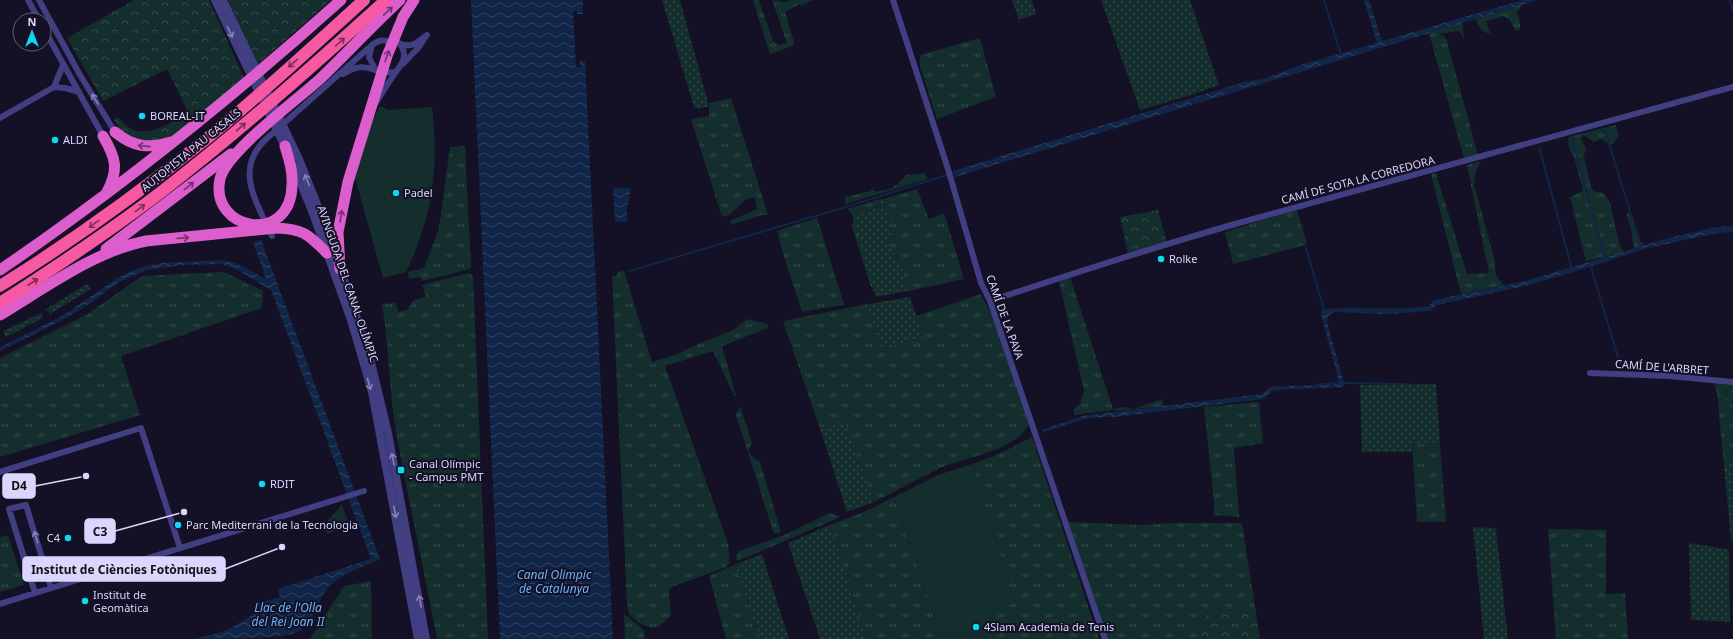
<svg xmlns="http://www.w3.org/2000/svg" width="1733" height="639" font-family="'Noto Sans',sans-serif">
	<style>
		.grass { fill: url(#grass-tufts) }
		.forest { fill: url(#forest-crowns) }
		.garden { fill: url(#garden-dots) }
		.pitch { fill: #132e2d }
		.water { fill: url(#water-waves) }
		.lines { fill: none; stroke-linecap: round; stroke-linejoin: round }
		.stream { stroke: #112548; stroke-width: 2 }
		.minor { stroke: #413e81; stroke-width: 6 }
		.tertiary { stroke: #413e81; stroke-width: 8 }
		.trunk { stroke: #dc5ecc; stroke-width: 11 }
		.motorway { stroke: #f658a2; stroke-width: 12 }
		.oneway { stroke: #6e3370 }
		.oneway2 { stroke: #8682b9 }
		.oneway3 { stroke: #7a305d }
		.poi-dot { fill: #0dd9f1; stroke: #141025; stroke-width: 1.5 }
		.labels { text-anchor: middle; stroke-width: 4; stroke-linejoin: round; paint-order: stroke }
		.poi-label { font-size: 11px; fill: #dbd6fd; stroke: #141025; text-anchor: start }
		.street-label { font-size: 11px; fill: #dbd6fd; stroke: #141025 }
		.water-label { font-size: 12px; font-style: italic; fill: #6ab4f7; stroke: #141025 }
		.leader { fill: none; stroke: #dbd6fd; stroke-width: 1.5 }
		.callout-dot { fill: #dbd6fd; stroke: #141025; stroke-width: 1.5 }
		.callout { fill: #dbd6fd; stroke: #dbd6fd; stroke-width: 1.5 }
		.callout-label { font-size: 12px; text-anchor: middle; font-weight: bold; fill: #111 }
	</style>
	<defs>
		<pattern id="grass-tufts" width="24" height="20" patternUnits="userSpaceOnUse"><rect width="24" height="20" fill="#132e2d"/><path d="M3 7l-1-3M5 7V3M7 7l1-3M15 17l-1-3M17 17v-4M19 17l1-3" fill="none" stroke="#354c4c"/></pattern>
		<pattern id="forest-crowns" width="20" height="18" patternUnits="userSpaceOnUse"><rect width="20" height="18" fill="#132e2d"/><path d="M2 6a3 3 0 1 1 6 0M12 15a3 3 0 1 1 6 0" fill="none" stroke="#354c4c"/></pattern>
		<pattern id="garden-dots" width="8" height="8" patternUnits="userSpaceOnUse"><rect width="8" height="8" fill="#132e2d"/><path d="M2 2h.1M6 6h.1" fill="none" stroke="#354c4c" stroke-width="1.8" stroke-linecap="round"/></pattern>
		<pattern id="water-waves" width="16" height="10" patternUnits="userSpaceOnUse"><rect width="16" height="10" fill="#112548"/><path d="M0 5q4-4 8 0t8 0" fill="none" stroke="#334463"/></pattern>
	</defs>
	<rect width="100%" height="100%" fill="#141025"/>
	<path class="grass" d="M753,0H759L773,41L779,45L787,43L772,0L785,2L791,0H813L801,6L800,4L785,12L794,42L793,46L770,54Z
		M1522,5L1517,12L1520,22V30L1516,31L1510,21L1504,16L1486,21L1490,34C1481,32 1479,26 1475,19Z
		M1462,22L1464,38L1459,31L1440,34L1441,36L1444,35V38H1446L1478,155L1464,159L1429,33Z
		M980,38L996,97L937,119L920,67V55Z
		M731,98L768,215H762L731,225L730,221L757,209L755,197L746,199L731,214L722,217L691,119L709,116V103Z
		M1616,125L1619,136L1612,145L1600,139L1594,142L1583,135L1581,140L1586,148L1584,157L1591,187L1594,191L1603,193L1610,202L1619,243L1624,252L1586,261L1570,197L1583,191L1574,157L1569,149L1568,137Z
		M465,146L471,267L470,269L422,281L420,277L409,279L408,272L424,268L439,228L450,147Z
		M1481,161L1476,170L1474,184L1494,258L1496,275L1503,285L1461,294L1431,174L1436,173L1467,274L1489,273L1467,165Z
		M924,173L928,179L845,204V197L870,191L873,187L874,191C888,192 898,186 906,175Z
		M917,189L929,219L944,213L964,279L908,291L900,264L888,245L892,233L883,199Z
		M880,199L879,205L865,213L852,214L847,209Z
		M1295,210L1297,211L1307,243L1302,246L1233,264L1225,232Z
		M1627,212L1632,215L1641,242L1645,244L1635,248C1632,241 1632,236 1631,228C1630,222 1626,218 1627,212Z
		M817,218L844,304L843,305L802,312L785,260L777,231Z
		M854,218L875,292L870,285L852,226Z
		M624,271L652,362L678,354L691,347L733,330L747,319L768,324V328L722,346L736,396L734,395L713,351L665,366L728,543L730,564L726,565L727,567L671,587L669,590L671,615C667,619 664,623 659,626C649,631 635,622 629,613C628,611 628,607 627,604L612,276H617V272Z
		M224,272L263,291L262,308L121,356L140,415L0,457V358L86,315L142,276Z
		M469,273L473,276L488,639H437C424,570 409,502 396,433C389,390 389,347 382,304L396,303L398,312L407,310L414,300L426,297L422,285Z
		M1070,277L1113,409L1125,407L1133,409L1162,399L1164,406L1115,411L1113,410L1075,415L1073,410L1080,404L1084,391L1059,281Z
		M981,294L994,321L1029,425C1014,450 971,456 945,466C921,477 898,490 874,502L844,420L820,429L783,321L867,304L882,348L924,338L916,316Z
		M1717,393L1733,405V466H1724Z
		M1259,402L1263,443L1234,448L1239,517L1214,515V501L1204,407Z
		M740,406L752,443L748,451L751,456L760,462L781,532L774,534L736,415Z
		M1032,437L1099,639H999L990,612L1015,602L972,464L1001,453Z
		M1412,443L1440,444L1446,522H1417Z
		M894,497L941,635L931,639H866L830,525L864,512Z
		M342,505L351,529L343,532L341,529L327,534L324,525Z
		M830,513L841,517L740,560H736L738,551L782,536Z
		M1068,522L1142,525L1172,523H1242L1256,613L1212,609L1199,623L1197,639H1107Z
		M1548,529L1606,530V594L1625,593L1628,639H1556Z
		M8,535L24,585L0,592V537Z
		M736,564L752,617L761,639H726L709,576Z
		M371,581L372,639H310L344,586Z
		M624,614L644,630V639H625Z"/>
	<path class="forest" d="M134,0H209L244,78L174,137C158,143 137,145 123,133C120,129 117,124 114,120L118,117C121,120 124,124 127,126C145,141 173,122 188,112L167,69L103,101L67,38Z
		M228,0H331L258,64Z
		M1158,210L1167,242L1128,254L1120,217Z
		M1733,381V405L1717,393L1714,383Z
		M1212,609L1256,613L1260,639H1197L1199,623Z"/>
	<path class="garden" d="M662,0H680L709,106L700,109L694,107Z
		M1012,0H1032L1036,14L1019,20Z
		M1101,0H1190L1219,85L1191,95L1140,110Z
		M880,199H883L892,233L888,245L900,264L908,291L876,297L852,214L865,213L879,206Z
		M87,284L91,289L50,314L46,309Z
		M910,297L924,338L882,348L867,304Z
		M41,313L43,318L6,337L3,331Z
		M1436,384L1440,444L1412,443V452H1362L1360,385Z
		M844,420L874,502L847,512L820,429Z
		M1724,466H1733V540H1731Z
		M830,525L866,639H820L788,543Z
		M1473,527L1496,528L1508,639H1484Z
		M1689,543L1726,549L1729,552L1730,622L1691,620Z
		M762,554L789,639H761L752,617L736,564Z"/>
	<path class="pitch" d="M380,106L388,110L432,107C439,171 433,214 406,272L383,278L355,178L372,122Z
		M972,464L1015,602L990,612L999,639H931L941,634L894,497L938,475Z"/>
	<path class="water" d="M471,0H583V14H577V11H573L576,67H580V60L585,61L613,639H500Z
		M1364,0H1369L1382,41L1523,0H1538L955,177L953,171L1244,82L1266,78L1303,64L1377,43Z
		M613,188H631L627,209V222H615Z
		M1733,226V232L1717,233L1644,249L1593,266L1526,286L1436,305L1431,311L1387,314L1334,312L1329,315L1327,321L1344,384L1342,387L1276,390L1271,391L1264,399L1113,417C1102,417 1092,417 1081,420C1068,424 1056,429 1043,432L1042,430L1082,416L1262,394L1270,387L1338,384L1339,382L1321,314L1322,309C1358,306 1394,311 1429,306L1434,300L1525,281L1665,239L1716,227Z
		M261,240L380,559C363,567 339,574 327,589C317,603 313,622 298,632C281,639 218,639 195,639L225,631L256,613L259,602L280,597L278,589L371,559L271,290L235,269L221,264L183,265L147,270L119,282L92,302L65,319L0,351V347L64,315L117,278L131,271L146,266L160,263L222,260L238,264L266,279L253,242Z"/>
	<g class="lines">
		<path class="stream" d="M1324,0L1341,55
			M1730,0L1733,11
			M1605,131L1641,247
			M1572,138L1605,258
			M1539,147L1572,269
			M1305,244L1324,310
			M1590,264L1620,364
			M629,271L846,207L956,172
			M1341,383L1409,384
			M1315,385L1340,382"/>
		<path class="minor" d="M28,0L39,20
			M39,0L80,75L115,132
			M893,0L948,169L981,283L990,301L1105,639
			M44,29L103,136
			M403,64L419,47L426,36
			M375,69L369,57L372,45C385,34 396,47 411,45C417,44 422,38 427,35
			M343,74C368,58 374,76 395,72
			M54,87L63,65
			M376,103C381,95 386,86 391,79C399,67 411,57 399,43
			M0,118L54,87L65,88L79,92
			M272,236C257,203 234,170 265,140L372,45
			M990,301C1071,274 1152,248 1235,224C1400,177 1567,134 1733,87
			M1590,373L1669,376L1733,382
			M0,472L141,428L180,548
			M35,593L9,509L26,505L51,588
			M0,604L364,491"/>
		<path class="tertiary" d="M215,0L287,151
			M223,0L299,159L328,232L369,354L388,433L426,639
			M294,167L312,211L351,320L372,392L418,639"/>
		<path class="trunk" d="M115,132C133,147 148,149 171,142
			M103,136C116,158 119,169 107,192
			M285,146C289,159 293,171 292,185C291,246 209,231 220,179C226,152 297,100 320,79C347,53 373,25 400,0
			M106,249L231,154
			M340,269L338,232L348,182L387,56L403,17L414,0
			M0,270C120,188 233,97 341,0
			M0,315C45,288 95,251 146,241L276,228C303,229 308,234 327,253"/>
		<path class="motorway" d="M0,286C71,242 139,193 205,140C260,96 312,47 364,0
			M0,303C56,267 112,230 165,189C241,130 314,65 386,0"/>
	</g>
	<defs><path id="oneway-shaft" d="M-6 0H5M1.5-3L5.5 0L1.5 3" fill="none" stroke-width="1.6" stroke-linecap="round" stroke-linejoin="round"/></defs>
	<g class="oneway">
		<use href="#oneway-shaft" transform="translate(388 11) rotate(-44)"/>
		<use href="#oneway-shaft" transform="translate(387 56) rotate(-70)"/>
		<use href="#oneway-shaft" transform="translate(144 146) rotate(-174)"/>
		<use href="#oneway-shaft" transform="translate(189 186) rotate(-38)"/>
		<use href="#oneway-shaft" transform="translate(341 216) rotate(-81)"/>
		<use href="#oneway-shaft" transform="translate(183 238) rotate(-5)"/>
	</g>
	<g class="oneway2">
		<use href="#oneway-shaft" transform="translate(230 32) rotate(65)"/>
		<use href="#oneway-shaft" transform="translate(95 99) rotate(-121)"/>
		<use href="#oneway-shaft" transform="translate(307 180) rotate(-112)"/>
		<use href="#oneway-shaft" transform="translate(369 384) rotate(75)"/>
		<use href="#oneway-shaft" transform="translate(393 459) rotate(-101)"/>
		<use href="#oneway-shaft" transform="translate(395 512) rotate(79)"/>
		<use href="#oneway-shaft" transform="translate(36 537) rotate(-106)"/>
		<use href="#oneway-shaft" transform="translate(420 601) rotate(-101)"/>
	</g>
	<g class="oneway3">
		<use href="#oneway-shaft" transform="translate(340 42) rotate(-42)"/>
		<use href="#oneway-shaft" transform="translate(293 63) rotate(139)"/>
		<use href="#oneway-shaft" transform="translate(241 127) rotate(-41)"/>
		<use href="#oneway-shaft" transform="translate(140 208) rotate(-36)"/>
		<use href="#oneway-shaft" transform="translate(94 224) rotate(144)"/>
		<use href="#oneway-shaft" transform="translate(33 282) rotate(-33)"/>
	</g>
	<g class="poi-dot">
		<circle cx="142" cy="116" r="4"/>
		<circle cx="55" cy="140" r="4"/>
		<circle cx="396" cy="193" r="4"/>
		<circle cx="1161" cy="259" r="4"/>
		<rect x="397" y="466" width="8" height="8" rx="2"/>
		<circle cx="262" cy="484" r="4"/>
		<circle cx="178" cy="525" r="4"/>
		<circle cx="68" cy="538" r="4"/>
		<circle cx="85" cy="601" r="4"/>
		<circle cx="976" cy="627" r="4"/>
	</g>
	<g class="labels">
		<g class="poi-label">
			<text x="150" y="120">BOREAL-IT</text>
			<text x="63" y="144">ALDI</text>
			<text x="404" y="197">Padel</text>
			<text x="1169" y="263">Rolke</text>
			<text x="409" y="468">Canal Olímpic<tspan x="409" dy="13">- Campus PMT</tspan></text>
			<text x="270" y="488">RDIT</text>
			<text x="186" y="529">Parc Mediterrani de la Tecnologia</text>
			<text x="60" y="542" text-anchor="end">C4</text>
			<text x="93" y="599">Institut de<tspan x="93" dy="13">Geomàtica</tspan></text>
			<text x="984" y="631">4Slam Academia de Tenis</text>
		</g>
		<g class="street-label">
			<text transform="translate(191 150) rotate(-39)" y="4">AUTOPISTA PAU CASALS</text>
			<text transform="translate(1358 180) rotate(-15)" y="4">CAMÍ DE SOTA LA CORREDORA</text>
			<text transform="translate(348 284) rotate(71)" y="4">AVINGUDA DEL CANAL OLÍMPIC</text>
			<text transform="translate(1005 317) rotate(70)" y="4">CAMÍ DE LA PAVA</text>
			<text transform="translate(1662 367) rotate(4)" y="4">CAMÍ DE L'ARBRET</text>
		</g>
		<g class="water-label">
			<text x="554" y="579">Canal Olimpic<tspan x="554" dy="14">de Catalunya</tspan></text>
			<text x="288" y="612">Llac de l'Olla<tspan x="288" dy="14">del Rei Joan II</tspan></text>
		</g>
	</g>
	<path class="leader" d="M86 476L35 486M184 512L115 531M282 547L225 569"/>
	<g class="callout-dot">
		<circle cx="86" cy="476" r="4"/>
		<circle cx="184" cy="512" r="4"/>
		<circle cx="282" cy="547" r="4"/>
	</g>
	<g class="callout">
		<rect x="3" y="474" width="32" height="24" rx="4"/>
		<rect x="85" y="519" width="30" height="24" rx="4"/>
		<rect x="23" y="557" width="202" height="24" rx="4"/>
	</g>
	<g class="callout-label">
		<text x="19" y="490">D4</text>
		<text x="100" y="536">C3</text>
		<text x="124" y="574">Institut de Ciències Fotòniques</text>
	</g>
	<g transform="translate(32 32)"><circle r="19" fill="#141025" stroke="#645f7b"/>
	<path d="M0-3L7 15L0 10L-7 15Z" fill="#0dd9f1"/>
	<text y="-6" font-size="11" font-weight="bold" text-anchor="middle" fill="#dbd6fd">N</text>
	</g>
</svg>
